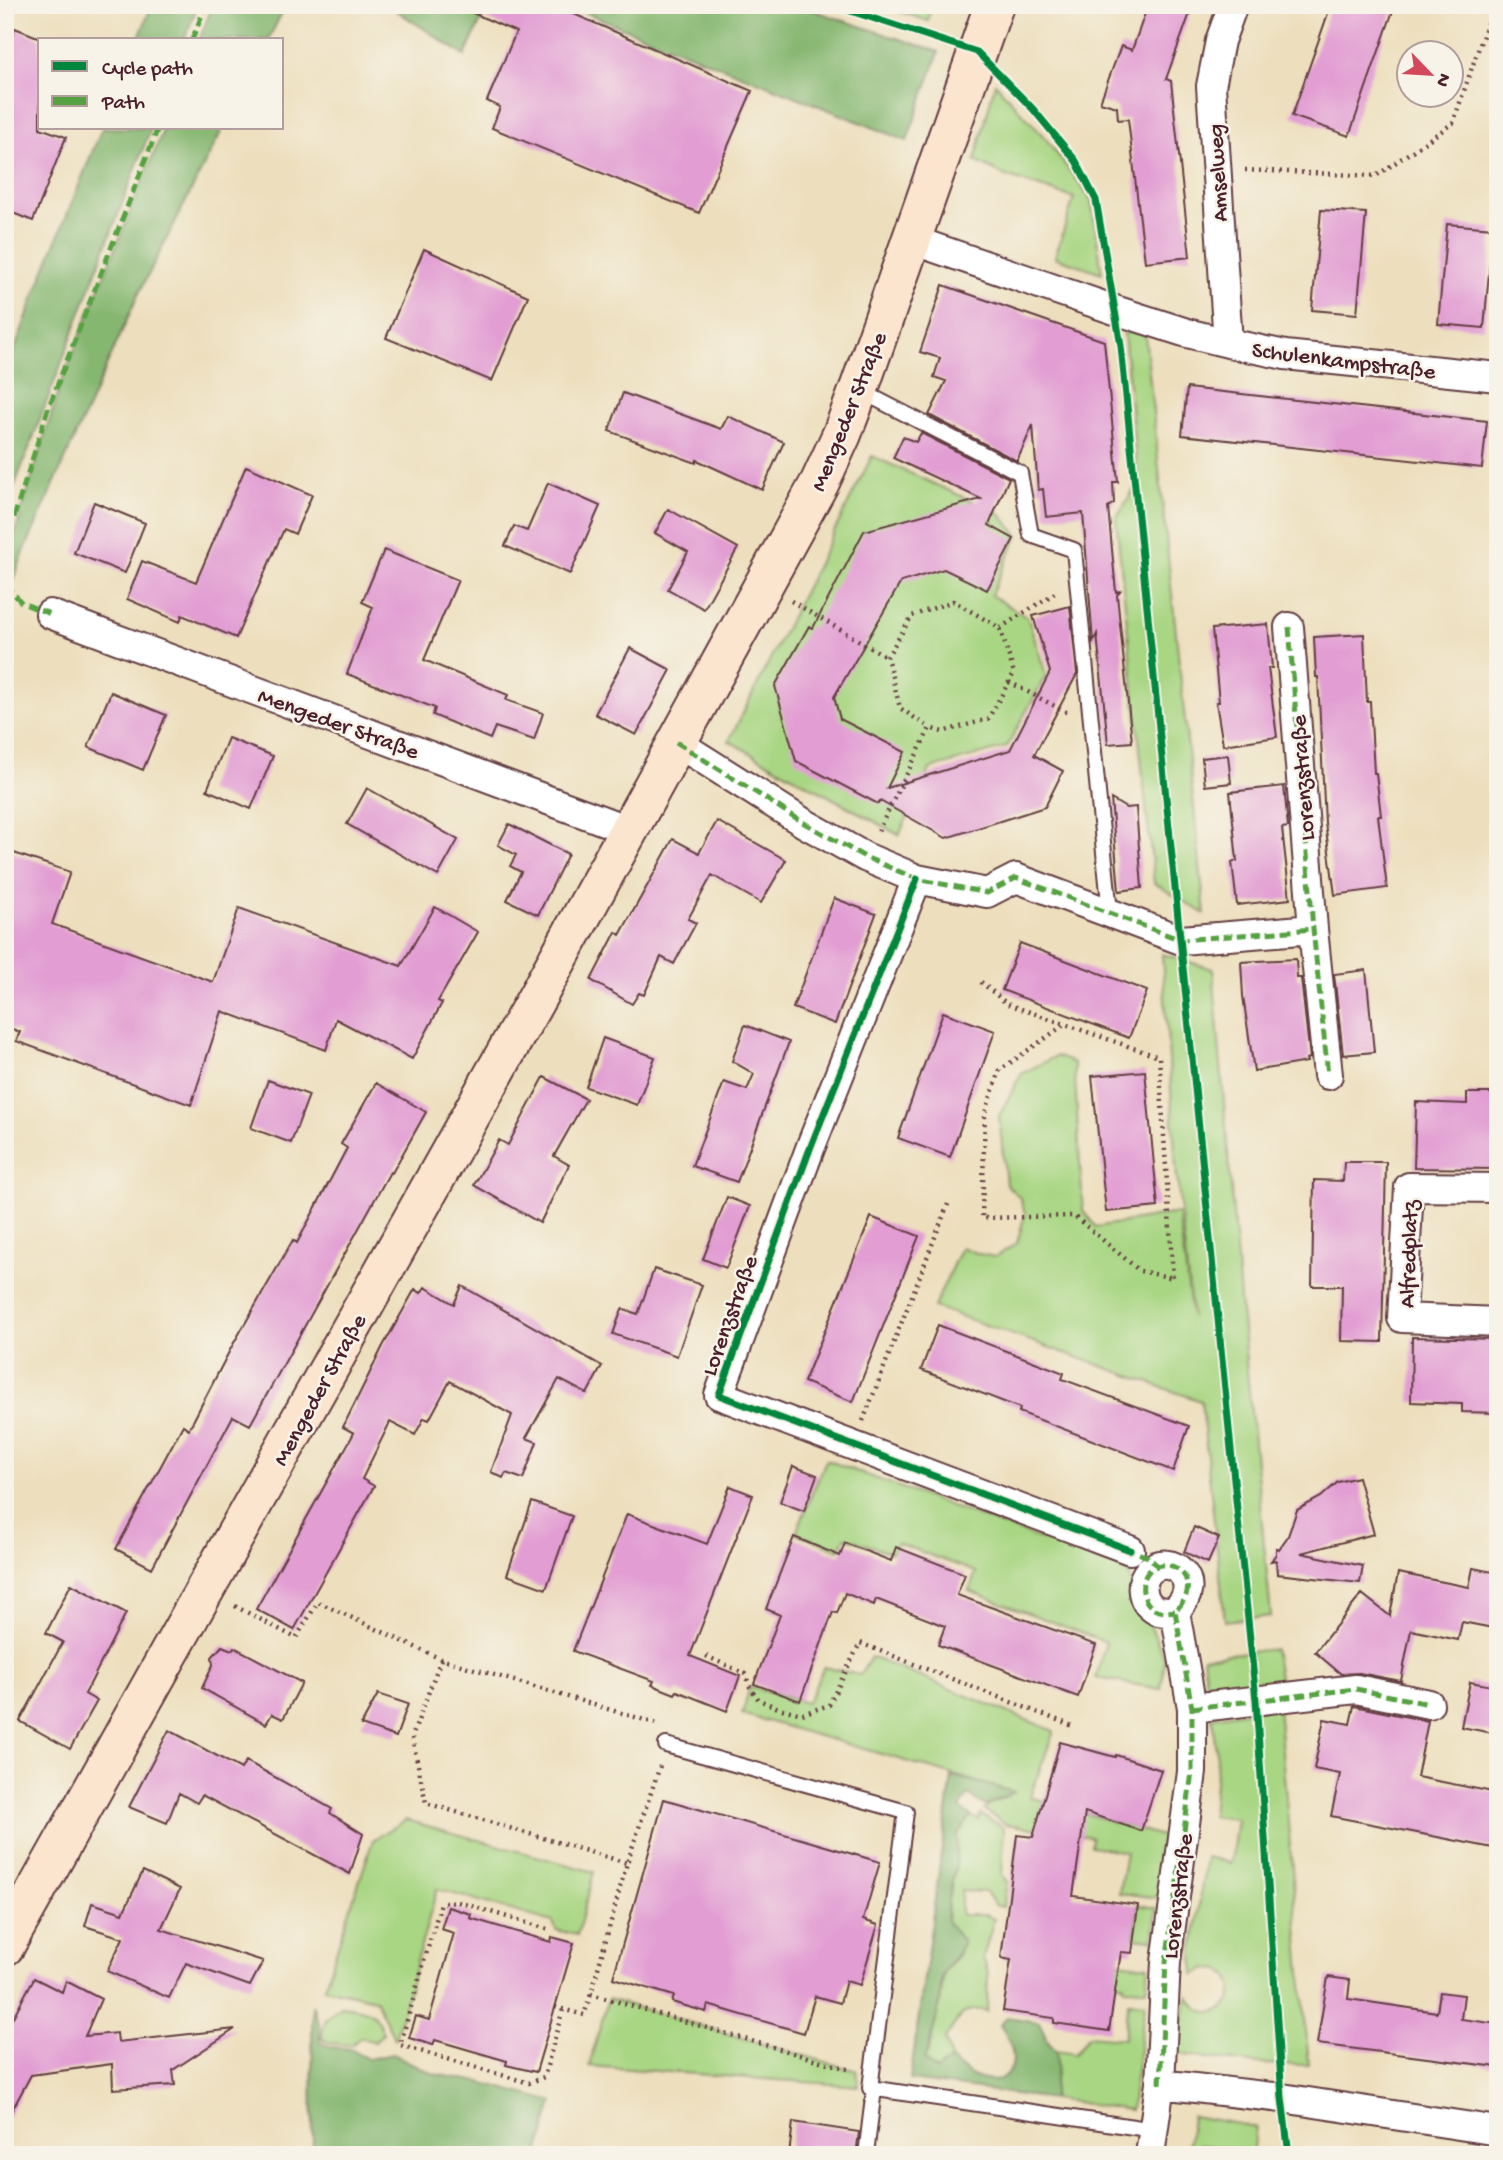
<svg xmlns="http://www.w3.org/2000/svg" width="1503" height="2160" font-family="'Gochi Hand',sans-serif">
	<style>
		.green { fill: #a9d683; stroke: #7a7a57; stroke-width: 2 }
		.forest { fill: #86b771; stroke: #686b4e; stroke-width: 2 }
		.building { fill: #e29ed3 }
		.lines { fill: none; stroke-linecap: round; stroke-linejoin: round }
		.service-casing { stroke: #623c41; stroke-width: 18 }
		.minor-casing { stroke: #623c41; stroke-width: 32 }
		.secondary-casing { stroke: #623c41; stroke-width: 42 }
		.path { stroke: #623c41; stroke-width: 4.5; stroke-dasharray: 2 5; stroke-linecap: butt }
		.service { stroke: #fff; stroke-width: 14 }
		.minor { stroke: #fff; stroke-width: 28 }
		.secondary { stroke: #fce5cf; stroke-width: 38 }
		.quiet { stroke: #56a243; stroke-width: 5; stroke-dasharray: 10 5; stroke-linecap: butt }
		.cycleway-casing { stroke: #f7f3e8; stroke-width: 11 }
		.cycleway { stroke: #00873e; stroke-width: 7 }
		.labels { text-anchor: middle; stroke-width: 5; stroke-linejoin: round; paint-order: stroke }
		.street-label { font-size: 23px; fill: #4a1f2b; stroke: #f7f3e8 }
	</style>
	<rect width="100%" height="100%" fill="#f7f3e8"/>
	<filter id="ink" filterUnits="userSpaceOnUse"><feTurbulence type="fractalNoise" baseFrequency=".0143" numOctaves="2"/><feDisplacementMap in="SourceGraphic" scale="14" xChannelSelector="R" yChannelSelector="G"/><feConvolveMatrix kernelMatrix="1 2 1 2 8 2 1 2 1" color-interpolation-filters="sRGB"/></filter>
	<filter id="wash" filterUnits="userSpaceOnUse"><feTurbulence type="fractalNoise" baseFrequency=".00686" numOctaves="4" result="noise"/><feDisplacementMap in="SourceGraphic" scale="28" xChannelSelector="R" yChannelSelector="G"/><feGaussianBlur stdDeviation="1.57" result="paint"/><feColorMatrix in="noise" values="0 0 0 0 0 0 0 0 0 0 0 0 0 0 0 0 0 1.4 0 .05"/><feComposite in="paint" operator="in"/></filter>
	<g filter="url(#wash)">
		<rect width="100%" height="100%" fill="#eddfbd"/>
		<path class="green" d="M881,5H932L928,21Z
			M995,83L1045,138L1091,200L1102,273L1055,257L1074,198L1003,175L975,161Z
			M1124,332L1145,334L1205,914L1154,883L1116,518L1138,483Z
			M872,456L999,513L1018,535L991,595L1028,618L1046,675L1007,747L930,769L899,835L729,741Z
			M1162,954L1213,969L1241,1310L1271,1616L1225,1621L1201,1401L934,1307L961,1247L979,1254L995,1257L1017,1243L1025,1214L1020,1198L1006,1184L999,1116L1021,1074L1056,1056L1074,1063L1083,1211L1096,1227L1178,1213L1192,1317L1176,1167Z
			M826,1460L1127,1571L1165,1660L1161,1689L1096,1678L1106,1642L969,1591L976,1572L897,1543L891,1553L845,1537L839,1550L796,1533Z
			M1274,1649L1280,1683L1246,1692L1207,1695L1203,1657Z
			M871,1657L1054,1731L1030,1797L1168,1838L1160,1898L1119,1893L1126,1852L1091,1846L1092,1837L1006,1824L984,1810C990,1802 1005,1798 1013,1792L742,1714L750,1687L807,1703L824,1667L860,1675Z
			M1278,1706L1309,2065L1258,2064L1183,2055L1178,2048L1184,2010L1189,1996C1205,2033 1255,1998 1221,1970L1206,1968L1194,1975L1193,1948L1206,1857L1231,1863L1237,1819L1212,1816L1217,1759L1212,1717Z
			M981,1814L1004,1828L1002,1875L1007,1882L1003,1907L995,1905L986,1892L961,1891V1915H986L994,1919L983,1957L988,1974L987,2012C965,2002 955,2023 945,2039L951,2059L936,2071L924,2060L932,2040V2029L940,2005L944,1971L959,1954L947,1921L948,1900L956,1865L957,1835L971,1816L978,1820Z
			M406,1820L594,1872L577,1935L556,1930L553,1922L437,1889L395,2039L375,1999L324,1988L373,1840Z
			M1138,1905L1157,1908L1153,1940L1134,1938Z
			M1111,1961L1149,1966L1146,1989L1124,1988V1984L1108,1981Z
			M608,1999L857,2071L858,2086L589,2066Z
			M1128,2002L1145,2003L1131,2110L1052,2099L1057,2066L1056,2051L1075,2054L1088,2036L1124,2039Z
			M341,2006C365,2009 374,2008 383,2033L375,2042L361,2037L351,2045L330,2043L322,2038C322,2021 327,2016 341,2006Z
			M1192,2116L1256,2127L1252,2155H1246V2150L1200,2145L1198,2155H1187Z"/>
		<path class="forest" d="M152,5H198L184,40H138Z
			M213,5H286L268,40H199Z
			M388,5H488L465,56Z
			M566,5H797L939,52L907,141Z
			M102,128H151L5,511V376L35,294Z
			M164,128H223L137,297L23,554L5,605V524L14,536L61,383Z
			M952,1776L1014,1792L986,1806L968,1795L960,1808L971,1816L957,1835L956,1865L948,1900L947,1921L963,1942C959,1956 947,1963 943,1974C940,1985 941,1996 939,2007C935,2025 931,2042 924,2060L936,2071L951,2059C990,2102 1036,2076 1000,2025L1007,2017L1039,2022L1048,2042L1056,2051L1057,2066L1052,2099L910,2080Z
			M312,2005L319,2023L320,2041L330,2047L350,2049L368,2059L393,2054L434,2074L480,2082L553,2102L538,2155H313Z"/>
		<g id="blocks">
			<path class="building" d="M455,5H553L752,91L699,213L492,128L500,107L487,101L516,32Z
				M1148,5H1193L1166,79L1171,81L1190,257L1145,262L1128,119L1118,120L1117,107L1100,102L1121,46L1132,50Z
				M1331,5H1395L1349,136L1292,116Z
				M15,28L40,38V128L66,137L33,221L5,210V53Z
				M1321,210L1366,213L1357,314L1312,310Z
				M1447,224L1493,228L1484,328L1438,324Z
				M424,249L528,296L492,381L386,338Z
				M943,285L1104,341L1118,482H1113L1114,503L1108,507L1116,592L1120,591L1117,595L1132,742L1108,744L1097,634L1093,642L1083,513L1046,517L1043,489L1038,490L1033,425L1017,461L929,415L946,381L934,377L940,358L920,352Z
				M1187,388L1487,421L1482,468L1182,435Z
				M623,393L721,429L728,416L784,442L762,490L697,460L696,463L609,431Z
				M921,433L1009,478L989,525L1014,539L987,590L944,569L901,582L834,697L840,719L905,752L887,788L1010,750L1050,672L1033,616L1070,606L1077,674L1034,755L1063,771L1045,807L946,838L880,801L878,804L796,761L775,686L809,626L813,628L864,531L981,499L893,458L903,437L916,442Z
				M246,466L312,495L295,534L284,529L236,638L182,615L180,622L127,599L142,561L196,582Z
				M548,483L600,506L570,574L505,546L514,526L527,531Z
				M94,502L145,523L125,573L74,553Z
				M668,509L738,548L704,609L668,589L688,552L655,533Z
				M384,550L458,580L424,660L508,695L506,700L543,713L534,740L495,727L490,739L433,715L435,708L347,674L373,607L362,602Z
				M1268,624L1272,668H1268L1277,737L1223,745L1216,702H1219L1212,629Z
				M1364,634L1367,702H1370L1374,773H1376L1381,816H1378L1387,888L1335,895L1325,823L1318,677H1316L1314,637Z
				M630,648L671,670L636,735L595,714Z
				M111,692L166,715L143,770L88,747Z
				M228,738L273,756L251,809L207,790Z
				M1228,755L1231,783L1205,786L1202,758Z
				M1284,786L1288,827L1282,828L1290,899L1237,905L1232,862L1237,861L1230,792Z
				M367,788L458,840L438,876L347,824Z
				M1111,799L1126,808L1136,807L1142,888L1119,891Z
				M717,821L786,860L761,903L712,875L688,919L696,923L674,964L661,957L644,995L639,993L632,1004L591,980L616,932L620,935L673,839L699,853Z
				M509,824L568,854L538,915L507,900L521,872L510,866L516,855L498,845Z
				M5,850L70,872L52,924L213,982L239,908L401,966L435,907L478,932L438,1001L442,1003L412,1059L336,1019L326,1050L222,1011L191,1105L16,1041L20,1032L5,1026Z
				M834,898L876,914L835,1024L793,1008Z
				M1020,943L1147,991L1129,1038L1002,990Z
				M1296,959L1297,978H1301L1310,1058L1306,1059L1307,1062L1254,1071L1243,996L1241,962Z
				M1366,970L1374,1052L1343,1055L1334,974Z
				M943,1012L995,1031L950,1157L898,1138Z
				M745,1025L789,1042L737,1182L692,1166L724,1082L747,1090L754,1074L732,1061Z
				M603,1038L655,1057L637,1105L586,1087Z
				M1145,1071L1158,1207L1106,1212L1092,1076Z
				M544,1077L586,1099L554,1156L569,1165L540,1223L474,1185L499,1140L508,1145Z
				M268,1080L309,1095L291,1143L251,1128Z
				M376,1083L426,1112L392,1173L390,1172L250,1425L233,1416L152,1568L116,1549L183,1425L189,1429L231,1348L293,1240L297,1243L347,1148L341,1144Z
				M1467,1093H1498V1169L1414,1168L1416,1102L1467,1104Z
				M1344,1162H1386L1382,1342L1341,1341L1342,1286H1312L1314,1180L1343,1181Z
				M727,1197L750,1206L726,1268L703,1259Z
				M871,1217L919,1236L853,1402L804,1382Z
				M654,1269L702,1285L677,1356L613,1334L622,1309L638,1314Z
				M462,1286L602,1366L587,1394L559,1379L526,1438L537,1442L523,1479L506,1473L503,1478L491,1472L512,1415L450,1381L429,1420L424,1418L415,1435L390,1422L362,1479L374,1486L294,1630L256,1609L354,1433L343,1427L383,1346L415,1289L421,1293L425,1287L454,1304Z
				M938,1325L1064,1373L1062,1379L1189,1426L1173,1471L1019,1412L1020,1408L921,1370Z
				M1412,1337L1498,1339V1413L1462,1412V1404L1411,1402Z
				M793,1466L817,1475L804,1511L780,1502Z
				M1358,1477L1374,1534L1301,1553L1363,1566L1360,1583L1277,1574L1276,1560L1271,1561L1276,1554V1548L1279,1549L1288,1536L1297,1510L1321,1497L1338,1482Z
				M730,1486L753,1495L690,1656L740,1676L727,1711L677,1691L675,1694L652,1685L654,1681L573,1651L627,1514L707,1544Z
				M532,1502L572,1516L546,1589L507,1575Z
				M1194,1527L1219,1538L1208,1563L1184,1552Z
				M794,1537L840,1556L845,1543L891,1561L896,1547L965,1574L957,1595L1096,1645L1078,1697L938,1645L945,1626L876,1599L874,1605L845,1593L837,1613L833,1612L800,1701L754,1684L780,1615L766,1609Z
				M1473,1568L1498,1573V1629L1462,1622L1458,1640L1411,1630L1401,1681L1359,1673L1341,1674L1315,1652L1362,1594L1390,1616L1398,1573L1469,1587Z
				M71,1584L126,1613L85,1694L97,1701L70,1749L20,1721L63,1642L46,1633Z
				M222,1646L232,1650L234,1647L302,1683L283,1719L272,1714L266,1724L202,1688L213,1665L212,1657Z
				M1470,1682L1498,1687V1734L1461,1727Z
				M378,1694L408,1704L396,1737L361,1725Z
				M1354,1706L1428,1721L1417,1777L1498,1793V1849L1331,1816L1340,1774L1314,1769L1324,1719L1350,1724Z
				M169,1730L241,1769L246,1761L332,1809L330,1813L363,1834L350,1874L202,1795L197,1803L179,1793L167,1823L129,1807Z
				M1060,1742L1115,1757L1116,1755L1161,1770L1141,1831L1085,1812L1073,1896L1138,1905L1132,1953L1121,1952L1109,2031L1054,2023V2018L1003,2011L1011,1960L1001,1958L1017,1835L1033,1837Z
				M664,1799L880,1862L863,1920L878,1925L860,1985L846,1981L840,2003L815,1996L804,2033L708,2005L706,2012L672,2002L674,1996L613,1978Z
				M143,1871L180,1889L161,1929L263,1961L250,1986L186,1963L169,1998L107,1971L123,1938L85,1926L92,1903L123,1913Z
				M448,1907L471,1914L470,1918L551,1942L552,1937L574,1943L536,2072L506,2065L507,2061L435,2040L433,2045L409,2038L416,2016L429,2020L454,1933L441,1929Z
				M1328,1977L1350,1980L1348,1999L1437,2012L1440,1992L1464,1995L1461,2019L1498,2024V2067L1317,2044Z
				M34,1978L62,1992L66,1981L101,1999L85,2036L117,2033L118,2042L235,2029L173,2070L175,2085L113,2089L112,2064L31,2075L5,2123V2032Z
				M793,2122L859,2132L856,2155H789Z"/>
		</g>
	</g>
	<g filter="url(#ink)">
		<use href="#blocks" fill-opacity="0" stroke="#623c41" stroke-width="2"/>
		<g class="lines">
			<g class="service-casing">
				<path id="service" d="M859,390L1020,473L1031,535L1074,550L1110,913
					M666,1745L906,1812L870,2088L1154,2130
					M866,2155L874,2089"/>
			</g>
			<g class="minor-casing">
				<path id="minor" d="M912,240L1115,310L1187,333L1228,343L1285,355L1498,377
					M1228,343L1211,86L1220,41L1233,5
					M50,614L628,830
					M1289,627L1313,929L1328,1075
					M676,742L804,823L865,857L917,879L987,893L1016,878L1181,940L1313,929
					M917,879L811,1146L719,1395L1130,1550
					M1498,1188L1409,1187L1402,1318L1498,1322
					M1192,1708L1356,1689L1429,1704
					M1160,2084L1282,2098L1498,2131
					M1150,2155L1160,2084L1166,1962L1192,1772V1708L1175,1611C1207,1582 1170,1551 1149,1571C1139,1582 1141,1601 1154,1609C1161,1613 1168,1612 1175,1611"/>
			</g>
			<g class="secondary-casing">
				<path id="secondary" d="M5,1946L536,999L820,482L842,434L859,389L994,5"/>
			</g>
			<path class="path" d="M1245,170L1376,176L1453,123L1488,21L1498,23
				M791,601L887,657
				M1000,628L1058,591
				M1009,682L1070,714
				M878,831L930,728L942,732L988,719L1014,673L1000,628L953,601L912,616L887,657L900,708L930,728
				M981,982L1007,1004L1159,1057L1173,1278L1140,1271L1074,1216L982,1218L985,1113L1000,1070L1064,1025
				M863,1421L948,1204
				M235,1606L296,1638L318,1602L441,1659L658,1724
				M706,1656L746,1674L750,1687L759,1700L778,1708L802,1714L829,1705L860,1643L1075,1727
				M441,1659L412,1737L426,1803L627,1863
				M660,1766L627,1863L591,1994L851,2070
				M547,1929L458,1902L441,1903L400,2045L529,2083L544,2077L563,2009
				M555,2007L584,2015L591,1994"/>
			<use href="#service" class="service"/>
			<use href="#minor" class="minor"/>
			<use href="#secondary" class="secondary"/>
			<path class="quiet" d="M192,40L206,5
				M5,546L48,409L158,128
				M5,584L22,603L50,614
				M1289,627L1313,929L1328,1075
				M676,742L804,823L865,857L917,879L987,893L1016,878L1181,940L1313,929
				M1125,1548L1148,1557L1158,1566
				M1192,1708L1356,1689L1429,1704
				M1160,2084L1166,1962L1192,1772V1708L1175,1611C1207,1582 1170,1551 1149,1571C1139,1582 1141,1601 1154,1609C1161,1613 1168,1612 1175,1611"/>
			<g class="cycleway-casing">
				<path id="cycleway" d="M832,5L977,52L1033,109L1076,161L1096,200L1121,346L1256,1700L1282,2098L1289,2155
					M917,879L811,1146L719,1395L1130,1550"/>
			</g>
			<use href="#cycleway" class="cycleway"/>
		</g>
	</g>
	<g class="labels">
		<g class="street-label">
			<text transform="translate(1216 173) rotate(-93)" y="8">Amselweg</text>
			<text transform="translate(1344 359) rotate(7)" y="8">Schulenkampstraße</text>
			<text transform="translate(847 411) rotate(-68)" y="8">Mengeder Straße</text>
			<text transform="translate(339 722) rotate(20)" y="8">Mengeder Straße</text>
			<text transform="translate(1301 778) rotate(-94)" y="8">Lorenzstraße</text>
			<text transform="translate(1407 1254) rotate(-88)" y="8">Alfredplatz</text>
			<text transform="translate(728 1315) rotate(-70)" y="8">Lorenzstraße</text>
			<text transform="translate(318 1389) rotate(-61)" y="8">Mengeder Straße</text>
			<text transform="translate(1176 1896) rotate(-83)" y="8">Lorenzstraße</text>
		</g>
	</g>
	<rect width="1503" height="2160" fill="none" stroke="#f7f3e8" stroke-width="28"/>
	<rect x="38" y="38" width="245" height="91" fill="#f7f3e8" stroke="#b29e9c" stroke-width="2"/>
	<rect x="52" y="61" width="35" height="10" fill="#00873e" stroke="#b29e9c" stroke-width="2"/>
	<text x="102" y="74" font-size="21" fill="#4a1f2b">Cycle path</text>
	<rect x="52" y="96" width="35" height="10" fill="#56a243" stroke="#b29e9c" stroke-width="2"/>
	<text x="102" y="108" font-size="21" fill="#4a1f2b">Path</text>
	<g transform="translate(1430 74) rotate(115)"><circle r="33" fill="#f7f3e8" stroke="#b29e9c" stroke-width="2"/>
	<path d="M0-5L12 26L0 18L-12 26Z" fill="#d1495b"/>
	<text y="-10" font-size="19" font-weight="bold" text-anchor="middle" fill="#4a1f2b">N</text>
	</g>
</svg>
